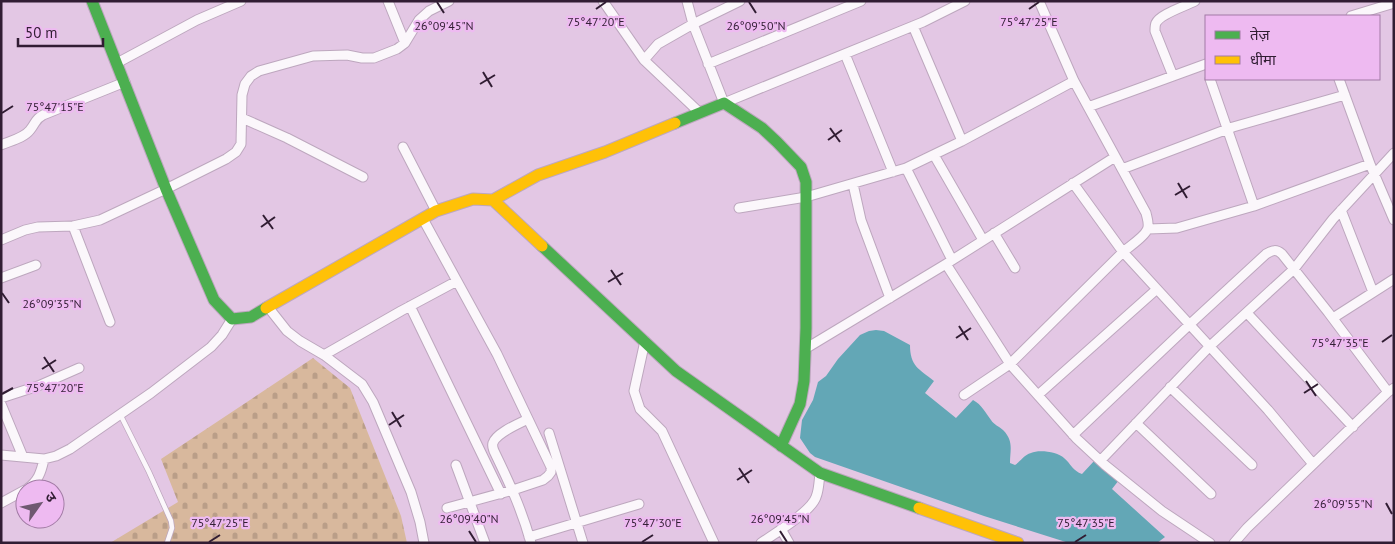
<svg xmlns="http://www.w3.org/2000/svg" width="1395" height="544" font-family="'PT Sans','Noto Sans Devanagari',sans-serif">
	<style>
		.cemetery { fill: url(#cemetery-stones) }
		.water { fill: #63a7b6 }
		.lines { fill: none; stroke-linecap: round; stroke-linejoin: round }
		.lane-casing { stroke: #bda7be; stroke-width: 6 }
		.street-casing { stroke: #bda7be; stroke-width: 11 }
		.fast-casing { stroke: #bda7be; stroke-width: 13 }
		.slow-casing { stroke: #bda7be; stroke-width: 13 }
		.lane { stroke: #fbf7fb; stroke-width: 4.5 }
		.street { stroke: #fbf7fb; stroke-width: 9 }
		.fast { stroke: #4caf50; stroke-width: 11 }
		.slow { stroke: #ffc107; stroke-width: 11 }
		.ticks { fill: none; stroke: #311d33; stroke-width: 2 }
		.ticks-label { font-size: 12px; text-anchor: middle; fill: #311d33; stroke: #eebaf1; stroke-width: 4.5; stroke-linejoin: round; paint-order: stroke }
	</style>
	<defs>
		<pattern id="cemetery-stones" width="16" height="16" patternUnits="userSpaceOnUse" patternTransform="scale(1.25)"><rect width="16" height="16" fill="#d8b89d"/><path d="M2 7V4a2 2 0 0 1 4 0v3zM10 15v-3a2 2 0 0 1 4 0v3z" fill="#ba9e88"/></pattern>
	</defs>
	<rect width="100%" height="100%" fill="#e3c7e4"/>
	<path class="cemetery" d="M313,358L350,388L401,516L407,543H110L178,502L161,459Z"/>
	<path class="water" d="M876,330L884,331L910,345C910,366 919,369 934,381L925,393L956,418L973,400C982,405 985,412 991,420C994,425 999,426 1003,430C1014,441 1010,450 1010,463L1015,465C1021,461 1024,455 1031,453C1039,449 1058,452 1064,458C1071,464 1073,471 1082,474L1095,460L1119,480L1112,489L1165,537L1157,543H1069L984,516L815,457L810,453L800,438L802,420L813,400L818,382L826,376L838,359L860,335L869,331Z"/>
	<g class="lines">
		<g class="lane-casing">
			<path id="lane" d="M120,414L149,472L171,521L172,528L167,543"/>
		</g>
		<g class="street-casing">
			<path id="street" d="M388,1L405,43
				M603,1L644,60L700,113
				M687,1L693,24L724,103L923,22L965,1
				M1351,16L1394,3
				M913,26L962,141
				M845,54L893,172
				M644,60L658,44L693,24L740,1
				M117,63L197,20L241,1
				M708,64L861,1
				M1173,76L1155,31C1155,28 1155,25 1156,23C1160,14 1186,6 1195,1
				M1210,79L1254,206
				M1339,79L1370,164L1394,220
				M1088,107L1206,64
				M242,118L287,138L363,177
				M1,145C10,141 24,138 30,130C36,123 35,119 43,115L125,82
				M403,147L436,211
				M934,155L983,240
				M906,168L952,260
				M1122,169L1233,127L1345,95
				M1073,183L1123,252L1268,410L1313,464
				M853,184L861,220L890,298
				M739,208L806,197L906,168L962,141L1074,81
				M1341,210L1373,292
				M423,219L497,354L551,467V472L548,476L543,480L513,490L447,508
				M73,226L110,322
				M1148,229L1177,228L1254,206L1370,164
				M994,233L1015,268
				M1,240L25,230L38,227L73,226L100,220L166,189L226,159L236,152L241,144L242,95L245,84L251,76L259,71L313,56L347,55L362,58H374L397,49L405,43L419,20L429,11L449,1
				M946,264L1010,364L1077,439L1105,465L1162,511L1210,543
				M1,278L36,265
				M410,306L501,494
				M268,307L287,331L300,341L324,355L362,384L373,402L411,492L420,522L424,543
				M1247,313L1353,427
				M1333,318L1394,279
				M645,341L634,391L640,409L662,431L714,543
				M805,349L946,264L1115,157
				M324,355L401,311L457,281
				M1170,387L1252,465
				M964,395L1010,364L1123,252C1130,246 1144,237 1147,230C1150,225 1147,218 1146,213L1074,81L1039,1
				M1038,395L1157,289
				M1,398L38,386L79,368
				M1,404L23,457
				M528,419C520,423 496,433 493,443C492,446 493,448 494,451C509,482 522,510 531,543
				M1136,423L1211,494
				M549,433L583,543
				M1073,435L1189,325L1266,254C1273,250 1276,249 1282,254L1328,312L1388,392
				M1,455L44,459L56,456L70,449L151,393L211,347L222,335L232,319
				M1101,460L1210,346L1294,269L1333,219L1394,153
				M456,465L485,543
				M27,489C38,481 41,473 44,459
				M1,503L25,490
				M781,529L789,543
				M529,537L639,504
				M761,543C774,534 811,512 816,497C819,490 819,481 820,473
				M1234,543L1247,528L1388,392L1394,388"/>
		</g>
		<g class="fast-casing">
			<path id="fast" d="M92,1L166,189L214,300L232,319L251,317L266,308
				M675,123L724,103L762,128L777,142L801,167L806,182V328L804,381L800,404L781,446
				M542,246L676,371L820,473L919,508"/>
		</g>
		<g class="slow-casing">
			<path id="slow" d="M493,200L538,175L605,152L675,123
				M266,308L436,211L473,199L493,200L542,246
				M919,508L1018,543"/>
		</g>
		<use href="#lane" class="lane"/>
		<use href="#street" class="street"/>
		<use href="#fast" class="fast"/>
		<use href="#slow" class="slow"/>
	</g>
	<path class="ticks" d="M437,2L444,13M749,2L756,13M596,9L606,2M1029,9L1039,2M483,72L492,87M480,84L495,75M2,113L13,106M830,128L840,142M828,140L842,130M1178,183L1187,198M1175,195L1190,186M263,215L273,229M261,227L275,217M611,270L621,285M608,282L623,273M2,293L9,303M959,326L968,340M956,338L971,328M1382,342L1392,335M44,357L54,372M42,369L56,360M1306,381L1316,396M1304,393L1318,384M2,394L13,388M392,412L401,427M389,425L404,415M739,468L749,483M737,480L752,470M1386,503L1392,514M469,531L476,542M780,531L787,542M209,542L220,535M642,542L653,535M1075,542L1086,535"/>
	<g class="ticks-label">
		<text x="596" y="26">75°47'20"E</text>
		<text x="1029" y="26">75°47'25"E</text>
		<text x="444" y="30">26°09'45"N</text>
		<text x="756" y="30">26°09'50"N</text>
		<text x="55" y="111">75°47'15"E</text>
		<text x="52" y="308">26°09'35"N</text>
		<text x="1340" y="347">75°47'35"E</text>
		<text x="55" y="392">75°47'20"E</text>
		<text x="1343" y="508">26°09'55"N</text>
		<text x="469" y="523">26°09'40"N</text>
		<text x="780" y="523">26°09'45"N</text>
		<text x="220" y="527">75°47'25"E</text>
		<text x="653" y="527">75°47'30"E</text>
		<text x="1086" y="527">75°47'35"E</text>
	</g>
	<rect width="1395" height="544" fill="none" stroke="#311d33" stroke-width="5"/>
	<rect x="1205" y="15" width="175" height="65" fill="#eebaf1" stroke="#a27ba5"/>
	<rect x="1215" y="31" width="25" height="8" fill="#4caf50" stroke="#a27ba5"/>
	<text x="1250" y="40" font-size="15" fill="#311d33">तेज़</text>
	<rect x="1215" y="56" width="25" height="8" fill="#ffc107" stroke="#a27ba5"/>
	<text x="1250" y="65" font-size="15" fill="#311d33">धीमा</text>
	<g transform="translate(40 504) rotate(57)"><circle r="24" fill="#eebaf1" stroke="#a27ba5"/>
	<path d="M0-4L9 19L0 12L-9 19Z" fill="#6f5871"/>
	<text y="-8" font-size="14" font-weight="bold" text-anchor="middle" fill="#311d33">उ</text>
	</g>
	<path d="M18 38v8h85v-8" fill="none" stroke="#311d33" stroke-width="2.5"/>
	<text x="25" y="38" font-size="15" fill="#311d33" stroke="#eebaf1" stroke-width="4" paint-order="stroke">50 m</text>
</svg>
